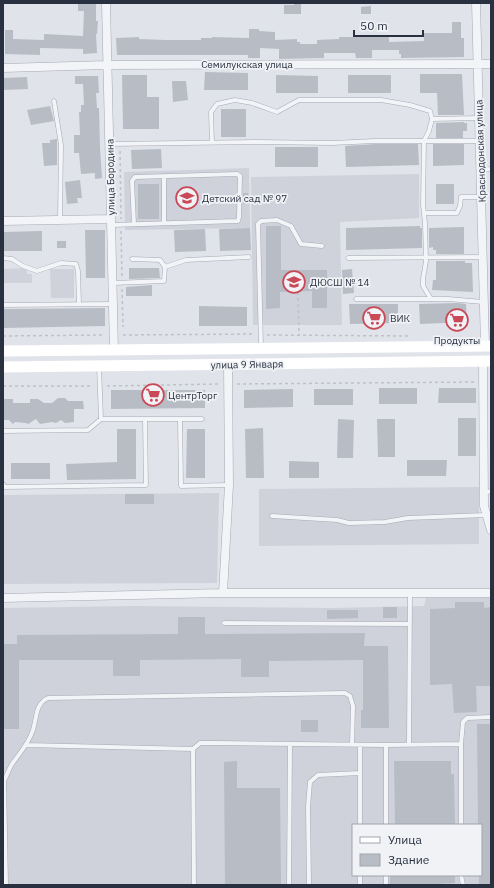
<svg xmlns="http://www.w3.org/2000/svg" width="494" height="888" font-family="'IBM Plex Sans',sans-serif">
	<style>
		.built { fill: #cfd2db; fill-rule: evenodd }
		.building { fill: #b8bcc5 }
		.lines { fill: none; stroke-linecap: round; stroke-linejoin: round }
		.lane-casing { stroke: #a5aab3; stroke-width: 5 }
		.street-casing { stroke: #a5aab3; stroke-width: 9 }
		.path { stroke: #bec1c7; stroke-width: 1.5; stroke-dasharray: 3 3; stroke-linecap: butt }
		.lane { stroke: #f3f4f7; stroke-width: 4 }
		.street { stroke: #f3f4f7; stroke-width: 8 }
		.secondary { stroke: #fff; stroke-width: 11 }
		.labels { text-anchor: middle; stroke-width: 3.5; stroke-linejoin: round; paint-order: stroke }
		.street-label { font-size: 10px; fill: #293140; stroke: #f0f2f6 }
		.poi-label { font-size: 10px; fill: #293140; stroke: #f0f2f6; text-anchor: start }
	</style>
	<rect width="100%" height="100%" fill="#e0e3e9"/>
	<path class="built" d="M249,168L250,228L125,230L124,172Z
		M419,174V218L340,222L342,325H253L251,177Z
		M27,268V274H32V283H3V269Z
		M50,269H74V298H51Z
		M479,487V544L259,546V489Z
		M219,493L217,583L3,584V495Z
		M426,598H491V885H3V608L135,606L331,608L424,606ZM353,825H481V875H353Z"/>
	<path class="building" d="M78,3H96V21H98L97,34H96L97,53L83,54V49L40,48V55L5,54V30H13V39L44,40V34L83,36L84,11H78Z
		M294,3H301V14H284V5H294Z
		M371,6V14H361V7Z
		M452,22H461V38H464V57L401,58V54H399V50H372V58H356L355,53H324V58L279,59V49L260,48V58H248V55H117L116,38L139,37V39L165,40H201V38H212V37L249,38V29H259V31L275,32V40L297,39V42H300V44H317V40L339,39V37H362V35H370V37H389V42L424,41V33H452Z
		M205,72L248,73V90H204Z
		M420,74H462L464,115H438L437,93H420Z
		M122,75H147V97H159V129H123Z
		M276,75L318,76V93H276Z
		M348,75H391V93H348Z
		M75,76H98L99,93H96L97,108H99L100,147L102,178L95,179V173L81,174L79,153H74V135H80L79,112H81V105H84L83,84H75Z
		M27,77L28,89L3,90V78Z
		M172,81H186L188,100L173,102Z
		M50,106L54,121L31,125L27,110Z
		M221,109H246V137H221Z
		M464,122V123H467V131H463V138H436V123Z
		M57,139V165L44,166L42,143H50V140Z
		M375,144H418L419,165L346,167L345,146Z
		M433,144H464V165L433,166Z
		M275,147H318V167H275Z
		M161,149L162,168L132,169L131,150Z
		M80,180L82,198H77L78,203L67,204L65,182Z
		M138,184H159V219H138Z
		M436,184H454V204H436Z
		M243,193H248V204H243Z
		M266,226H281V270H327V308H312V291L280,292V308L266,309Z
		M420,226V228H422V248L346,250V228Z
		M464,227V254H436V250H433V247L429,248V228Z
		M250,228L251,250L220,251L219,229Z
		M205,229L206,251L175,252L174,230Z
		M85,230H105V278H86Z
		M42,231V251H3V232Z
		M57,241H66V248H57Z
		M436,261H465V263H472L473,292L432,290L433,280H436Z
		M129,268H159L160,278L129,279Z
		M352,269L354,293L343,294L342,270Z
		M152,285V296H126V287Z
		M457,303L466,304L467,322L420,324L419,304Z
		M349,304H398V323L350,324Z
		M199,306L247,307V326H199Z
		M105,308V326L3,328V309Z
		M379,388H417V404H379Z
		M439,388H476V403H438Z
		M293,389V407L244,408V390Z
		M314,389H353V405H314Z
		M111,390H205V408L111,409Z
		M58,398H65L68,401H83L84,409H74V422L65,423L61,420L56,423L52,422L40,424L36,419L28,424L26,423L15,422L13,424L9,420H3V399H13V403H30V399H38L44,403H52Z
		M458,418H476V456H458Z
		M338,419L354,420L353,458H337Z
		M377,419H395V457H378Z
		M263,428L264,478H246L245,429Z
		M117,429H136V479L67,480L66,464L117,462Z
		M187,429H205V478H186Z
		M407,460H447L446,476H407Z
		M289,461L319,462V478H289Z
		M11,463H50V479H11Z
		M125,494H154V504H125Z
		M455,602H484V608L491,607V686H476L477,712L454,713L452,684L430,685V609L455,608Z
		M383,607H397V618H383Z
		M327,610H358V618L327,619Z
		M178,617H205V634L365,633L364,646H388L389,728H361V710H363V660L269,661V677H241V659L140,660V676H113V660H19V729H3V644H17V635L178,634Z
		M301,720H318V732H301Z
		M477,724H491V885H479V875H481V825H478Z
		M237,761V788H280L281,885H225L224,762Z
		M394,761H451V774H454L455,825H395Z
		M390,875H455V883L437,884V885H390Z"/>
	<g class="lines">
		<g class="lane-casing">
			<path id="lane" d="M54,101L61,145L60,220
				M212,143L211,112L217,104L235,100L252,103L277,112L299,100H381L410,105L430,111L432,119L479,118
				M110,144L258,142L332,143L375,141H480
				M481,170L491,169
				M164,176V223
				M424,213H457L460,206L461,197H481
				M111,225L238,221L239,217L240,176L237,174L135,177L132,181L134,224
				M3,258L12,259L23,266L37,271L61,263L76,264L78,271L79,304
				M348,258L483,257
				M165,267L186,260L249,257
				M113,283L164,281L165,267L160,260L132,259
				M356,299H448L483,302
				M431,299L423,286V279L426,261L425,223L423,205L424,141L429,131L432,119
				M3,305L113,304
				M261,346L258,224L261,221L277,220L291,226L301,244L322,246
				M99,366L101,419
				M180,419L181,486L229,485
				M3,431L88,430L101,419H202
				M3,484L5,487L146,485L145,419
				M484,493L491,491
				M272,516L337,520L349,523L385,522L408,518L486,515
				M224,623L410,624
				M409,744L410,593
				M26,745L193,749L200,743H217L386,745L461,744
				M386,745V825
				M193,749L194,885
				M360,825V745
				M461,825V744L463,722L467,718L491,717
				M360,875V885
				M386,875V885
				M461,875L463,885
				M6,885L4,781C7,775 9,769 12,764C20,753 29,743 33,730C37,717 35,704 48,698L345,693L350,696L353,706L352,745
				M289,885L290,744
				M309,885L308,807L310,782L318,775L360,773"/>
		</g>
		<g class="street-casing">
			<path id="street" d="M106,3L114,350
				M476,3L485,346
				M3,68L107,65L491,64
				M3,221L111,219
				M483,361L484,506L491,530
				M223,593L229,485L228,364
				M3,598L223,593H491"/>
		</g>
		<path class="path" d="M120,151L121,219
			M121,231L122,277
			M122,289L123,327
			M298,292L299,335
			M123,335L255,334
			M267,335L409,336
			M3,336L105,335
			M237,384L475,382
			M3,386H93
			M107,386L219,384"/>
		<use href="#lane" class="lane"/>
		<use href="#street" class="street"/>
		<path class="secondary" d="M3,351L491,346
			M3,367L491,361"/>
	</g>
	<defs>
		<g id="school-ring" transform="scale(1.15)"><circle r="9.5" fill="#f0f2f6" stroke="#ca4957" stroke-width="1.5"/><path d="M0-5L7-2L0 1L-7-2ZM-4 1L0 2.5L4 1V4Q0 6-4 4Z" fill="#ca4957"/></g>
		<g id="supermarket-ring" transform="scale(1.15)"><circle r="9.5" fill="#f0f2f6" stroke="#ca4957" stroke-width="1.5"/><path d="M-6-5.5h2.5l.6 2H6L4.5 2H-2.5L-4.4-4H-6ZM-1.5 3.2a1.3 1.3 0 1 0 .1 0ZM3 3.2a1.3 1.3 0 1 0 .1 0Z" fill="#ca4957"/></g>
	</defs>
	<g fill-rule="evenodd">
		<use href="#school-ring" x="187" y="198"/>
		<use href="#school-ring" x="294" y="282"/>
		<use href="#supermarket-ring" x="374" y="318"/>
		<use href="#supermarket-ring" x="457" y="320"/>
		<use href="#supermarket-ring" x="153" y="395"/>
	</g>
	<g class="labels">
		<g class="street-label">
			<text x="247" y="68">Семилукская улица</text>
			<text transform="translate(480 151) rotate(-92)" y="4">Краснодонская улица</text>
			<text transform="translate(110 177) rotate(-91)" y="4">улица Бородина</text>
			<text transform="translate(247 364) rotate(-1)" y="4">улица 9 Января</text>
		</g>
		<g class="poi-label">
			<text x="202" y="202">Детский сад № 97</text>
			<text x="310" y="286">ДЮСШ № 14</text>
			<text x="390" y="322">ВИК</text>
			<text x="457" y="344" text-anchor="middle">Продукты</text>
			<text x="168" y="399">ЦентрТорг</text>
		</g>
	</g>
	<rect width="494" height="888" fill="none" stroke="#293140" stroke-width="8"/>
	<rect x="352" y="824" width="130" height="52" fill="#f0f2f6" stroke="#a0a5ad"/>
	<rect x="360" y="837" width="20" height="6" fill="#ffffff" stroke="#a0a5ad"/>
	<text x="388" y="844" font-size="12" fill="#293140">Улица</text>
	<rect x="360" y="854" width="20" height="12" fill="#b8bcc5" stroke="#a0a5ad"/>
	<text x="388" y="864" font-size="12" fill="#293140">Здание</text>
	<path d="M354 30v6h69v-6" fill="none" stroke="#293140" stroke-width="2"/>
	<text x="360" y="30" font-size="12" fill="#293140" stroke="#f0f2f6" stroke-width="3" paint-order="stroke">50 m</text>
</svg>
